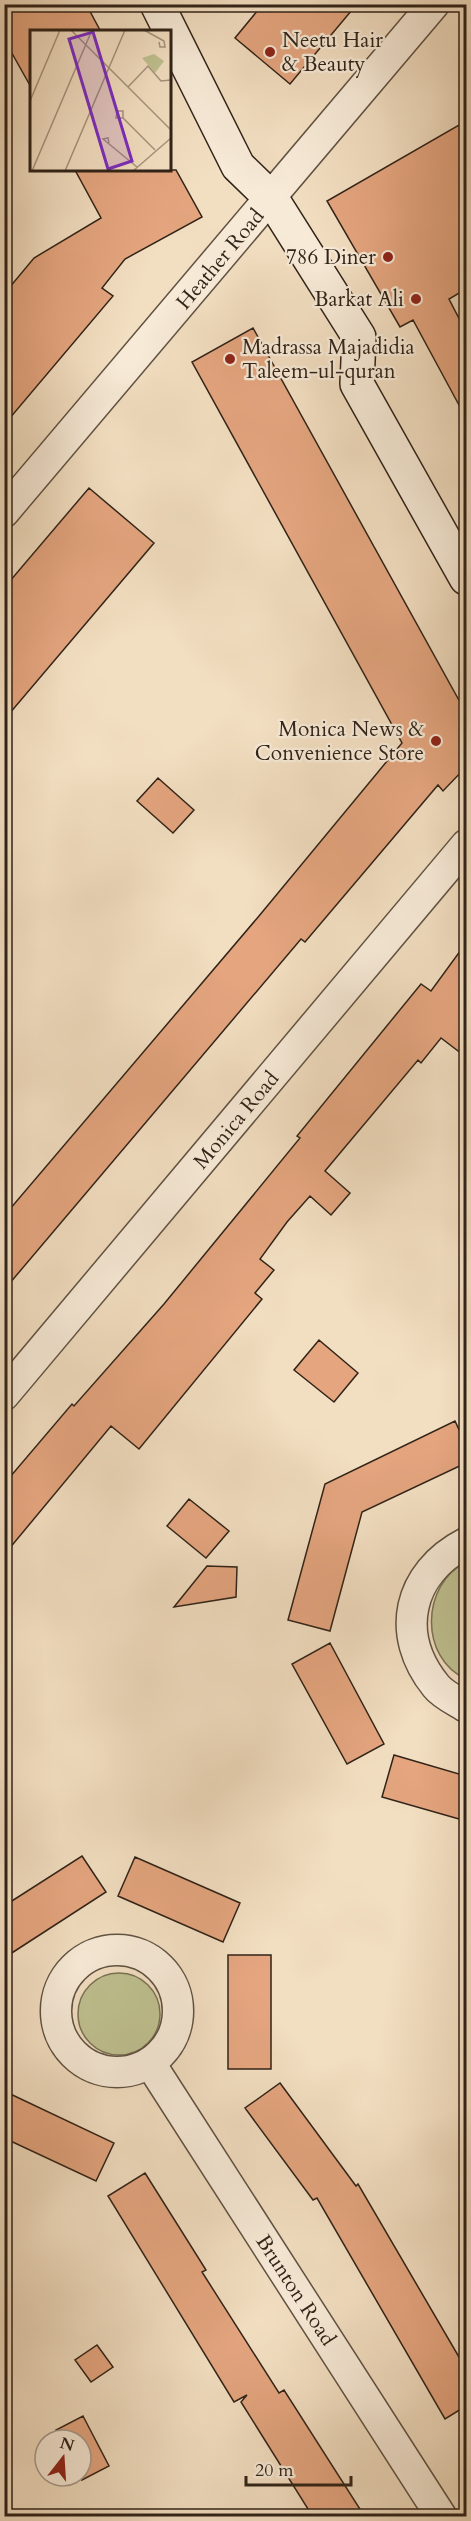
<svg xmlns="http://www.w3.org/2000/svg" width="471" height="2521" font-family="Cardo,serif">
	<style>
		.grass { fill: #bfc090; stroke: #787254; stroke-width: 1.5 }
		.building { fill: #e4a57f; stroke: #302318; stroke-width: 1.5 }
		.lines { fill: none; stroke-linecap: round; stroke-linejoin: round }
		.street-casing { stroke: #605242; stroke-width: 33 }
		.secondary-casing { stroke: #302318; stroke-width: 36 }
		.street { stroke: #f7ead7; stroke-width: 30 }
		.secondary { stroke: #f7ead7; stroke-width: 33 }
		.poi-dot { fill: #8f2418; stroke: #f7ead7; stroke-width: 2 }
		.labels { text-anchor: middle; stroke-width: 4.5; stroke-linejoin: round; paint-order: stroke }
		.poi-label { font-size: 21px; fill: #302318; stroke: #f7ead7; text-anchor: end }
		.street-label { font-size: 21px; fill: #302318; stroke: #f7ead7 }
		.inset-road { fill: none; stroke: #a4937d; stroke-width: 1.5 }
		.view { fill: #7b2cbf; fill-opacity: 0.15; stroke: #7b2cbf; stroke-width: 3 }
		.inset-edge { fill: none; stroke: #302318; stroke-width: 3 }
	</style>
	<rect width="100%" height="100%" fill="#f2dec1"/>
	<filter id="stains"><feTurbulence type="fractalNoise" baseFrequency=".00333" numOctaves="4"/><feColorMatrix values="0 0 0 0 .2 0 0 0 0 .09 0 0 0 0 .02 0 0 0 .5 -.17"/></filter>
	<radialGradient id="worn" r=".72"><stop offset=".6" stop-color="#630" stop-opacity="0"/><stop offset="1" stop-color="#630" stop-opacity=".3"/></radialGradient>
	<path class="grass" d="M466,1562V1679C419,1658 421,1584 466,1562Z
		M78 2014a41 41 0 1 1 82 0a41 41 0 1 1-82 0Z"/>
	<path class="building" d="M4,4H86L101,32H32V89L4,39Z
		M263,4H357L290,84L235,38Z
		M466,121V289L449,299L466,332V418L413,320L400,327L327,201Z
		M75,170H176L202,217L125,259L102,288L113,296L4,425V294L34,258L101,218Z
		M253,328L466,713V767L443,791L438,785L305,942L301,939L4,1290V1216L259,916L402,743L192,362Z
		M89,488L154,543L4,720V588Z
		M158,778L194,810L173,833L137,801Z
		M466,943V1057L441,1038L421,1063L418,1060L325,1171L350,1193L331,1215L310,1196L287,1222L260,1259L274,1270L255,1293L262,1299L139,1449L111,1426L4,1555V1484L72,1404L74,1406L164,1304L300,1138L297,1136L421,984L431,991Z
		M319,1340L358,1373L334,1402L294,1370Z
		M455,1421L466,1445V1463L362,1512L330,1631L288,1620L325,1484Z
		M189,1499L229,1531L206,1558L167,1526Z
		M207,1566L237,1567L236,1597L174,1607Z
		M330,1643L384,1744L347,1764L292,1664Z
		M394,1755L466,1776V1821L382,1797Z
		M82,1856L106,1892L4,1958V1906Z
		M135,1857L240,1903L223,1942L118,1896Z
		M228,1955H271V2069H228Z
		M280,2083L356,2186L358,2184L466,2369V2406L445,2419L317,2198L313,2200L245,2108Z
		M4,2091L114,2143L96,2181L4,2138Z
		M145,2173L206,2270L202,2272L279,2393L284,2390L365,2517H313L241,2402L247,2395L234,2402L108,2196Z
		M97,2345L113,2367L91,2382L75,2360Z
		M83,2416L109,2466L82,2480L81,2440H61L56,2430Z"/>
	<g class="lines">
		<g class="street-casing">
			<path id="street" d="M4,512L434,4
				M4,1395L466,845
				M466,1543C408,1573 394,1634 436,1686C443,1695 457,1701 466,1707
				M56 2011a61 61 0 1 1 122 0a61 61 0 1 1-122 0Z
				M150,2063L441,2516"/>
		</g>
		<g class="secondary-casing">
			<path id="secondary" d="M157,4L238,166L272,199L359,337L357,384L466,578"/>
		</g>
		<use href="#street" class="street"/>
		<use href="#secondary" class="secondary"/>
	</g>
	<g class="poi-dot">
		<circle cx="270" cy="52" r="6"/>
		<circle cx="388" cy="257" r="6"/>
		<circle cx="416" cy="299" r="6"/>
		<circle cx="230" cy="359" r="6"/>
		<circle cx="436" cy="741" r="6"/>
	</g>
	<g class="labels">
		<g class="poi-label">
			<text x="282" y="47" text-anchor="start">Neetu Hair<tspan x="282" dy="24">&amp; Beauty</tspan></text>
			<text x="376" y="264">786 Diner</text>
			<text x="404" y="306">Barkat Ali</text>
			<text x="242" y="354" text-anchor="start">Madrassa Majadidia<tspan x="242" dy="24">Taleem-ul-quran</tspan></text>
			<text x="424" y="736">Monica News &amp;<tspan x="424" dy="24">Convenience Store</tspan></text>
		</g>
		<g class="street-label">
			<text transform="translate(220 259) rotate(-50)" y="7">Heather Road</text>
			<text transform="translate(236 1120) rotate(-50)" y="7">Monica Road</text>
			<text transform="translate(296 2290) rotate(57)" y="7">Brunton Road</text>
		</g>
	</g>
	<g transform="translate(30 30)">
		<rect width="141" height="141" fill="#f2dec1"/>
		<path d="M124,24L134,31L125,43L112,28Z" fill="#bfc090"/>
		<path class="inset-road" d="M41,0L141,100M114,0L134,11L135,17H130L129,12M98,57L118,36L131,51L141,50M0,71L30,0M93,88V81H87L86,88H93L125,120M79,113L78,108L73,109L107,137M2,141L62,0M35,141L95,0M103,141L141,108"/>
		<path class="view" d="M63,2L102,131L78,139L39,9Z"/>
		<rect width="141" height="141" class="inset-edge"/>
	</g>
	<rect width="471" height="2521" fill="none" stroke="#f2dec1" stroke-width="24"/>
	<rect x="6" y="6" width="459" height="2509" fill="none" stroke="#302318" stroke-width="3"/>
	<rect x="12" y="12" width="447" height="2497" fill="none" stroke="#302318" stroke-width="1.5"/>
	<g transform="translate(63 2458) rotate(17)"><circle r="28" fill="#f7ead7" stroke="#a79a8b" stroke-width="1.5"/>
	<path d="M0-4.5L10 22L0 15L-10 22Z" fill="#8f2418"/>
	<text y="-9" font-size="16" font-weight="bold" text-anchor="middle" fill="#302318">N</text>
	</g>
	<path d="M246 2476v9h105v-9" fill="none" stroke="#302318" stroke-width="3"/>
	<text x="255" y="2476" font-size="18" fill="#302318" stroke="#f7ead7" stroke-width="4.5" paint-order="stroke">20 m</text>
	<rect width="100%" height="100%" filter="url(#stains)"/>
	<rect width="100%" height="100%" fill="url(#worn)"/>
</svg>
